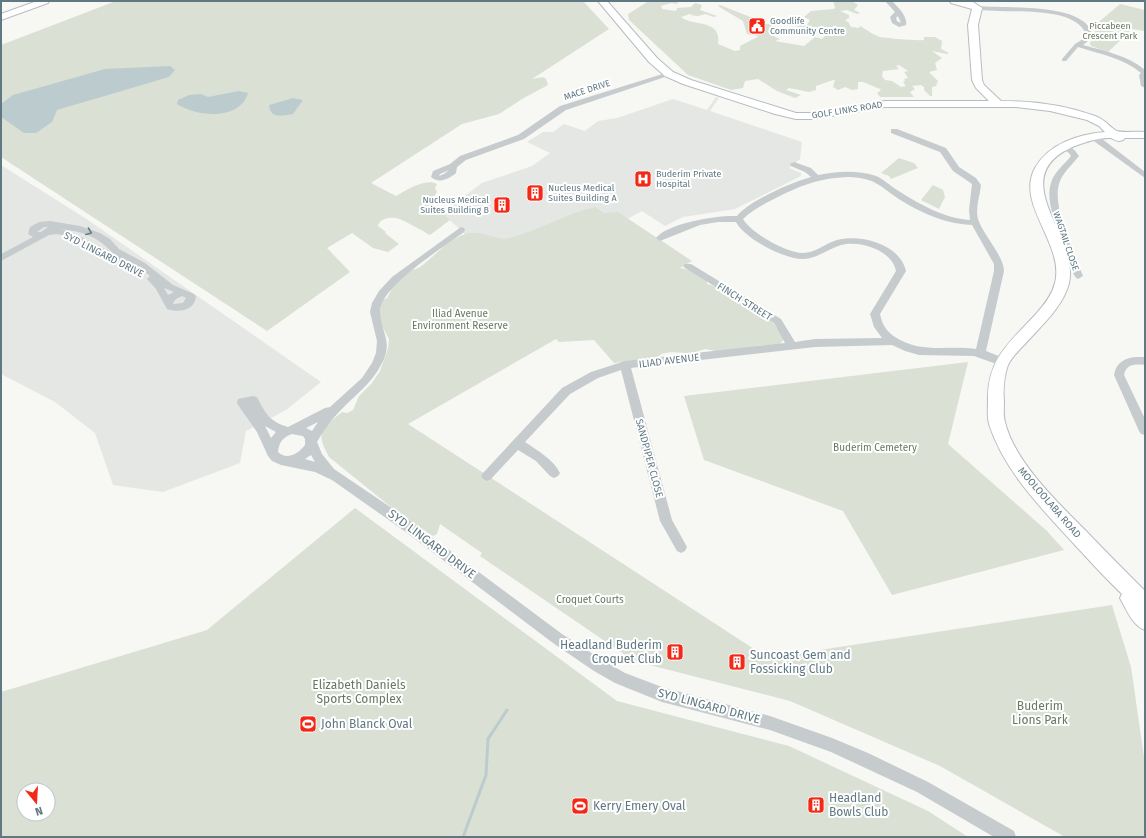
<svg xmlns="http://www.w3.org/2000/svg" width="1146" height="838" font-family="'Fira Sans',sans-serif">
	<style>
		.built { fill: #e5e7e5 }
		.green { fill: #dae0d4; fill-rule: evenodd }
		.water { fill: #bcccce }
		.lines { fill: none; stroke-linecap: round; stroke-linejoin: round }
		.stream { stroke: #bcccce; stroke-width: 3 }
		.secondary-casing { stroke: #b6bdc1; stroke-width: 2 }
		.street { fill: #c6cbce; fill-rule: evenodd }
		.secondary { fill: #fff; fill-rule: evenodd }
		.oneway { stroke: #647c86 }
		.labels { text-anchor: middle; stroke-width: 4; stroke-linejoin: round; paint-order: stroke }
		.far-poi-label { font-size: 9px; fill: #5f7882; stroke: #fff; text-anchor: start }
		.far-park-label { font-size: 9px; fill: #67795f; stroke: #fff }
		.far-street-label { font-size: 9px; fill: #5f7882; stroke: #fff }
		.street-label { font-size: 10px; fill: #5f7882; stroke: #fff }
		.park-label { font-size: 10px; fill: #67795f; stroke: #fff }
		.near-street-label { font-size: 12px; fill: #5f7882; stroke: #fff }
		.near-poi-label { font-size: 12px; fill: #5f7882; stroke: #fff; text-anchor: start }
		.near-park-label { font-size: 12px; fill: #67795f; stroke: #fff }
	</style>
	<rect width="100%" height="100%" fill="#f7f7f4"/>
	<path class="built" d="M716,97L719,98L710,111L802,142L800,159L789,168L801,173V176L735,209L683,217L665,226L642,211L627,219L503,269L442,213L482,183L532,166L550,153L527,142L543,132H553L564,124L585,131L598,121L617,118L673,99L707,110Z
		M1,165L88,220L321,382L286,410L246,431L240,463L163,492L113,485L95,433L55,402L1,374Z"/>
	<path class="green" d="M116,1H583L609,29L532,79L543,77L546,79L548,85L522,99L499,114L462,124L371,183L396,196C407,190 425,178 437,184L435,188L437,192L435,195L428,200L450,220L430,235C423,231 402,219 396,218C389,217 379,219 378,226L386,232L385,233L399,244L388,252L373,248L352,233L327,248L350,272L267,331L1,157V45Z
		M649,1H679L677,4L671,3L661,6L662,9L676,11L677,8L691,7L695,3L702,5L700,10L717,16L714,17L705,14C701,16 694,17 690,14L681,17C692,27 722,18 718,44L735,51L740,50V46L759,36L747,34L743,21L721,8L718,6L720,5L763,22L753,25L757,29L764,27L763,24H774L776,26L775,37L780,39L775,41L804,46L815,37L822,39L827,34L815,33L805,28L777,23L769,17C774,17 781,17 784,22L807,25L810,20L804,17L811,11L834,9L835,7L833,1H852L858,5L854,10L860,13L857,14L847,10L840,11L849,15V18L845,20L849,23L851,27L859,28L860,26C866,29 873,35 880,37C885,38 919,41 924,40V37H935L942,41L941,49L949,53L947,54L932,51L942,58L935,63L937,70L929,72L938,81L936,86L932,87V96H930L924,90V87L921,85L912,86L915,89L910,92L914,97H880L877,93L881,90L880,89L863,82H858V89L852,90L845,87L838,90L833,87L835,80H833L816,86V90L809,92L789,88L786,90L801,95L795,98L777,91L758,79L745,81L743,88L731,90L688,75L629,20L628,14ZM899,65L908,71L904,72L908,78L904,79L905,81L903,82L906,86L901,87L892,81L885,80L882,76L883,71L899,69L896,66Z
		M1120,4L1145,10V31L1132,29L1108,52L1091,46L1090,43L1096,34L1093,27Z
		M899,158L914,163L918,168L891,179L889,176L881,173Z
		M933,185L943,190L945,197L939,209L921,200Z
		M595,207L604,213L618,212L692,261L680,268C691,270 699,273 707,281V284L714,286L770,320L774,324L784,339L780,344L755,346L753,348L720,352L706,349L698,351L697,353C687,355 665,348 658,357L614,363L594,340L559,342L556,339L408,424L768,658L1112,605L1131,667L1145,764V837H1065L940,766L790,701L634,661L480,556L482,553L440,524L437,534L433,536L412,524L329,457C315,432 321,429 342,412L347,413L353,410L359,396L372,383L380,371L388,349L389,339L379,320L381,301L387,298L391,291L390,289C397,283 404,275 412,270C414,269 417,269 420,267C435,256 447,240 465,234C481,229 494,241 510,238C539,230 565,214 595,207Z
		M968,362L948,444L1047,531L1064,550L892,595L843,511L704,460L684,396Z
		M355,508L617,701L789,746L928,811L968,837H1V692L207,630ZM24,790H48V814H24Z"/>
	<path class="water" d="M170,66L175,70L169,77L57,110L52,122L36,133H24L1,117V104L13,95L105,69Z
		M239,91L248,93C240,121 197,117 177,104L178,100L189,95L201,94L208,97Z
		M293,98L303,100L293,114C282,116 270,119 269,105Z"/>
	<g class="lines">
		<path class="stream" d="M463,837L486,775L488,739L507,710"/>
		<g class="secondary-casing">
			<path id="secondary" d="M37,1H49L48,3L1,20V14Z
				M598,1H607L657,58L673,72L691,80L796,113H813L885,101H989L976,88L972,80L968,25L972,9L951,3L950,1L973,2L982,8L978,25L982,80L984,85L1001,101C1032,101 1065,105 1095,116C1105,119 1110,128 1117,131C1122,133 1139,131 1145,132V138H1125L1123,140L1119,141C1116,141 1114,139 1111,138C1098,137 1082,143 1070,148C1005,180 1080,237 1069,283C1063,307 1041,326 1025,344C1019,350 1012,357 1008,365C1004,376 1003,390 1004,401C1004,408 1003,416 1005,422C1014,461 1058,503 1086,531C1105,551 1125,571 1145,591V630C1133,626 1126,609 1120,598L1122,594C1105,578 1090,561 1074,544C1042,509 1004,471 989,424C987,416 988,408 988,400C987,359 1011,341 1036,314C1044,305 1052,295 1055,283C1065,244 1015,204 1035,168C1049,143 1080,134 1105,132L1099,126L1087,120L1050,111L1016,107H885L813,119H796L775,114L683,84L665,76L649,62Z"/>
		</g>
		<path class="street" d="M885,1H892C898,7 908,17 906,25L899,27L892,23L890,17L895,12ZM898,16L901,23L897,21L896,18Z
			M977,6C1004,8 1059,5 1081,20C1087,23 1090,28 1092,34L1088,41L1083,45C1104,51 1127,55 1145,70V88L1141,86L1139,75L1141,73C1123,58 1100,54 1078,47L1066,61H1062V59L1075,44L1083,39L1086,34C1073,3 1003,15 975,9V7Z
			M669,72L672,74L671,75L566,110L524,139L466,160L457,167L456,173C449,179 439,184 431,177L433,171L450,164L460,156L518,135L560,106ZM449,170L444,174L439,176L440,174Z
			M891,129H897L946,148L959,167L976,178L981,185C980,196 975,208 978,219C983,235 1004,256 1004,271L986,351L1006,359L1007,362L1006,365L1002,366L974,356L919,355L905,351L892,345L815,347L631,368L672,520L687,547L685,551L681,553L677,551L660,521L621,370L598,378L570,394L525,442C538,451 553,459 560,473L558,476L554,478L550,476L536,461L518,450L491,479L487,481L483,479L481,476L483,473L562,388L591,372L625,361L785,343L774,323L685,268L683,266L685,264H691L781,319L795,342L815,339L882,338L874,327L870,314L896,271C892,250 860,240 841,245C828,249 818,258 804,259C785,260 744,238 736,222H718L700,225L660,241L656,238C668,223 717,215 737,216C749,201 792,182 811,177L805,172L791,166L790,164L794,162L811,168L818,175C837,171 858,170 876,176C884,179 890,186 897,190C919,204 943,218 970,220L969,210L972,184L953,171L940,152L891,133ZM849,177C877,178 880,187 902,201C923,214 947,224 972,225L994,264V271L976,349C947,345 921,354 895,337C886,331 882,324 880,314L906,271C900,244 861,234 837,240C826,243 815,253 803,253C787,253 751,233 743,219C751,211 762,205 772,200C799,186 818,178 849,177Z
			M1091,135H1097L1145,172V178L1091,139Z
			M1061,144C1069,143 1075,150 1079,156C1072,165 1062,173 1059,184C1052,207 1074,253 1083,276L1078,279C1070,277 1051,213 1050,202C1049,196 1049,189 1051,183C1054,172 1064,165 1071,156L1069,153L1061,148Z
			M50,221L80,226L100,233L110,239L119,249L145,263L173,285L194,294L196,296C195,311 178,313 167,309L156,289L147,279L150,276L139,267L127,261L126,264H120L63,235L56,234L49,235L1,261V254L33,237L28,234L30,227L39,222ZM44,227H48L41,232H37ZM60,229C84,232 95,235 113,253L69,231ZM164,288L174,292L168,295ZM182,296L186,298L183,303L174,304L173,303L176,299Z
			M461,227L464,228L465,230L464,232C444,247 379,287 380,312C381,333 394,342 381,365C371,384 355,395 341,410C331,420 324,430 317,442L322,454L334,469L402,515L562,634L604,661L625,673L662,687L770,716L832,738L868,753L928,782L1014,831L1016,837H994L917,792L831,752L770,730L662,702L615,683L594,671L553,643L403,530L332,480L315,472L281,465L272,461L268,456L257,432L238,405L237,402L238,399L253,396L257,397C265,413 270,422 288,427L325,408L330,407L362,378L372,363L376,353L377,341L370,312L372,303L379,291L392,277ZM318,422L312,431L306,428ZM265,426L276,432L271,438ZM292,434L303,436L305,439V445C299,453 287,461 278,452C279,442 283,437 292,434ZM311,455L315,462L305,459Z
			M1136,357H1145V365C1135,364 1126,364 1124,375L1145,419V435L1141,434L1139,431L1114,375C1116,363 1124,358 1136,357Z"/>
		<use href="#secondary" class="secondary"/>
	</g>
	<defs><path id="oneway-chevron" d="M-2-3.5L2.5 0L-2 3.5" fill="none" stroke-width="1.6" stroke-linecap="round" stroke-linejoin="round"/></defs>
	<use class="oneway" href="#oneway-chevron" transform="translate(89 232) rotate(21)"/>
	<defs>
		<g id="civic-square" transform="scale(0.9)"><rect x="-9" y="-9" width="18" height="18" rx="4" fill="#f42817" stroke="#fff"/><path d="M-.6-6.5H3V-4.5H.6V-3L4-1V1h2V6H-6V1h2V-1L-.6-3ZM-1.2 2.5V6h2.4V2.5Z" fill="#fff"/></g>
		<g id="hospital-square" transform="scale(0.9)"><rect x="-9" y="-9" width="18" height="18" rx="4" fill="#f42817" stroke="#fff"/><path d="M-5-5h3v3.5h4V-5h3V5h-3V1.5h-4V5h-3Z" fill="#fff"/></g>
		<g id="building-square" transform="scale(0.9)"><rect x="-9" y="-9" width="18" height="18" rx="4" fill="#f42817" stroke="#fff"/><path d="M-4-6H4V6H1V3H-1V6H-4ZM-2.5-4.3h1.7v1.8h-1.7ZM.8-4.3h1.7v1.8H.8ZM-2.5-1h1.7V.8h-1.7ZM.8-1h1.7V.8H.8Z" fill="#fff"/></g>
		<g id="stadium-square" transform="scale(0.9)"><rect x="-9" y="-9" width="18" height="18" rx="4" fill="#f42817" stroke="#fff"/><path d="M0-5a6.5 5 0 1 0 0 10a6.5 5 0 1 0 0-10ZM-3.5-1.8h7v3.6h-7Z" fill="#fff"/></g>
	</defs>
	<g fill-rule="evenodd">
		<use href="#civic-square" x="757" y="26"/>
		<use href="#hospital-square" x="643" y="179"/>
		<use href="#building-square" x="535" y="193"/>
		<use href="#building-square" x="502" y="205"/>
		<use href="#building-square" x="675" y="652"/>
		<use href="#building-square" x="737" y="662"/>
		<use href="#stadium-square" x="308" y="724"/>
		<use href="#building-square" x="816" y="805"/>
		<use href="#stadium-square" x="580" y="806"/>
	</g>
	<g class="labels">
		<g class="far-poi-label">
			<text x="770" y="24">Goodlife<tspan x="770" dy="10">Community Centre</tspan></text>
			<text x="656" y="177">Buderim Private<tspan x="656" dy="10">Hospital</tspan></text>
			<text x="548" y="191">Nucleus Medical<tspan x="548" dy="10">Suites Building A</tspan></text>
			<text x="489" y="203" text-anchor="end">Nucleus Medical<tspan x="489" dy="10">Suites Building B</tspan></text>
		</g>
		<g class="far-park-label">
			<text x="1110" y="29">Piccabeen<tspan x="1110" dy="10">Crescent Park</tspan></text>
		</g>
		<g class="far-street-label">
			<text transform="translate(587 90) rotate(-18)" y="3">MACE DRIVE</text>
			<text transform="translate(847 110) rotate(-9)" y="3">GOLF LINKS ROAD</text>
			<text transform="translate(1066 241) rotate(71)" y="3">WAGTAIL CLOSE</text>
		</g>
		<g class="street-label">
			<text transform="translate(104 254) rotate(27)" y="4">SYD LINGARD DRIVE</text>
			<text transform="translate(745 301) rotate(32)" y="4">FINCH STREET</text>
			<text transform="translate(669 360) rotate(-7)" y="4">ILIAD AVENUE</text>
			<text transform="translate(650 458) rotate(75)" y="4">SANDPIPER CLOSE</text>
			<text transform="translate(1050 502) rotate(49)" y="4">MOOLOOLABA ROAD</text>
		</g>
		<g class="park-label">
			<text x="460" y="317">Iliad Avenue<tspan x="460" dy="12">Environment Reserve</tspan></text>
			<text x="875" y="451">Buderim Cemetery</text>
			<text x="590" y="603">Croquet Courts</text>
		</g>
		<g class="near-street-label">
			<text transform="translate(432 544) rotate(37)" y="4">SYD LINGARD DRIVE</text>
			<text transform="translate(709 706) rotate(15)" y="4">SYD LINGARD DRIVE</text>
		</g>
		<g class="near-poi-label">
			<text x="662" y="649" text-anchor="end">Headland Buderim<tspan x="662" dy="14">Croquet Club</tspan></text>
			<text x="750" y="659">Suncoast Gem and<tspan x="750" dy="14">Fossicking Club</tspan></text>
			<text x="321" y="728">John Blanck Oval</text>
			<text x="829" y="802">Headland<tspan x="829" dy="14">Bowls Club</tspan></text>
			<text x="593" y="810">Kerry Emery Oval</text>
		</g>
		<g class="near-park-label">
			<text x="359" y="689">Elizabeth Daniels<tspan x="359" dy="14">Sports Complex</tspan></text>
			<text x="1040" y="710">Buderim<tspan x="1040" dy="14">Lions Park</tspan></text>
		</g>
	</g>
	<rect width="1146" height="838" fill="none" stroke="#5f7882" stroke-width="4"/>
	<g transform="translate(36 802) rotate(162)"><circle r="19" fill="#ffffff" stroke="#bfc9cd"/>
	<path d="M0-3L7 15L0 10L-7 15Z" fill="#f42817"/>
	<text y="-6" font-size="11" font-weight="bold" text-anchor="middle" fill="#5f7882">N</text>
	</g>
</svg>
